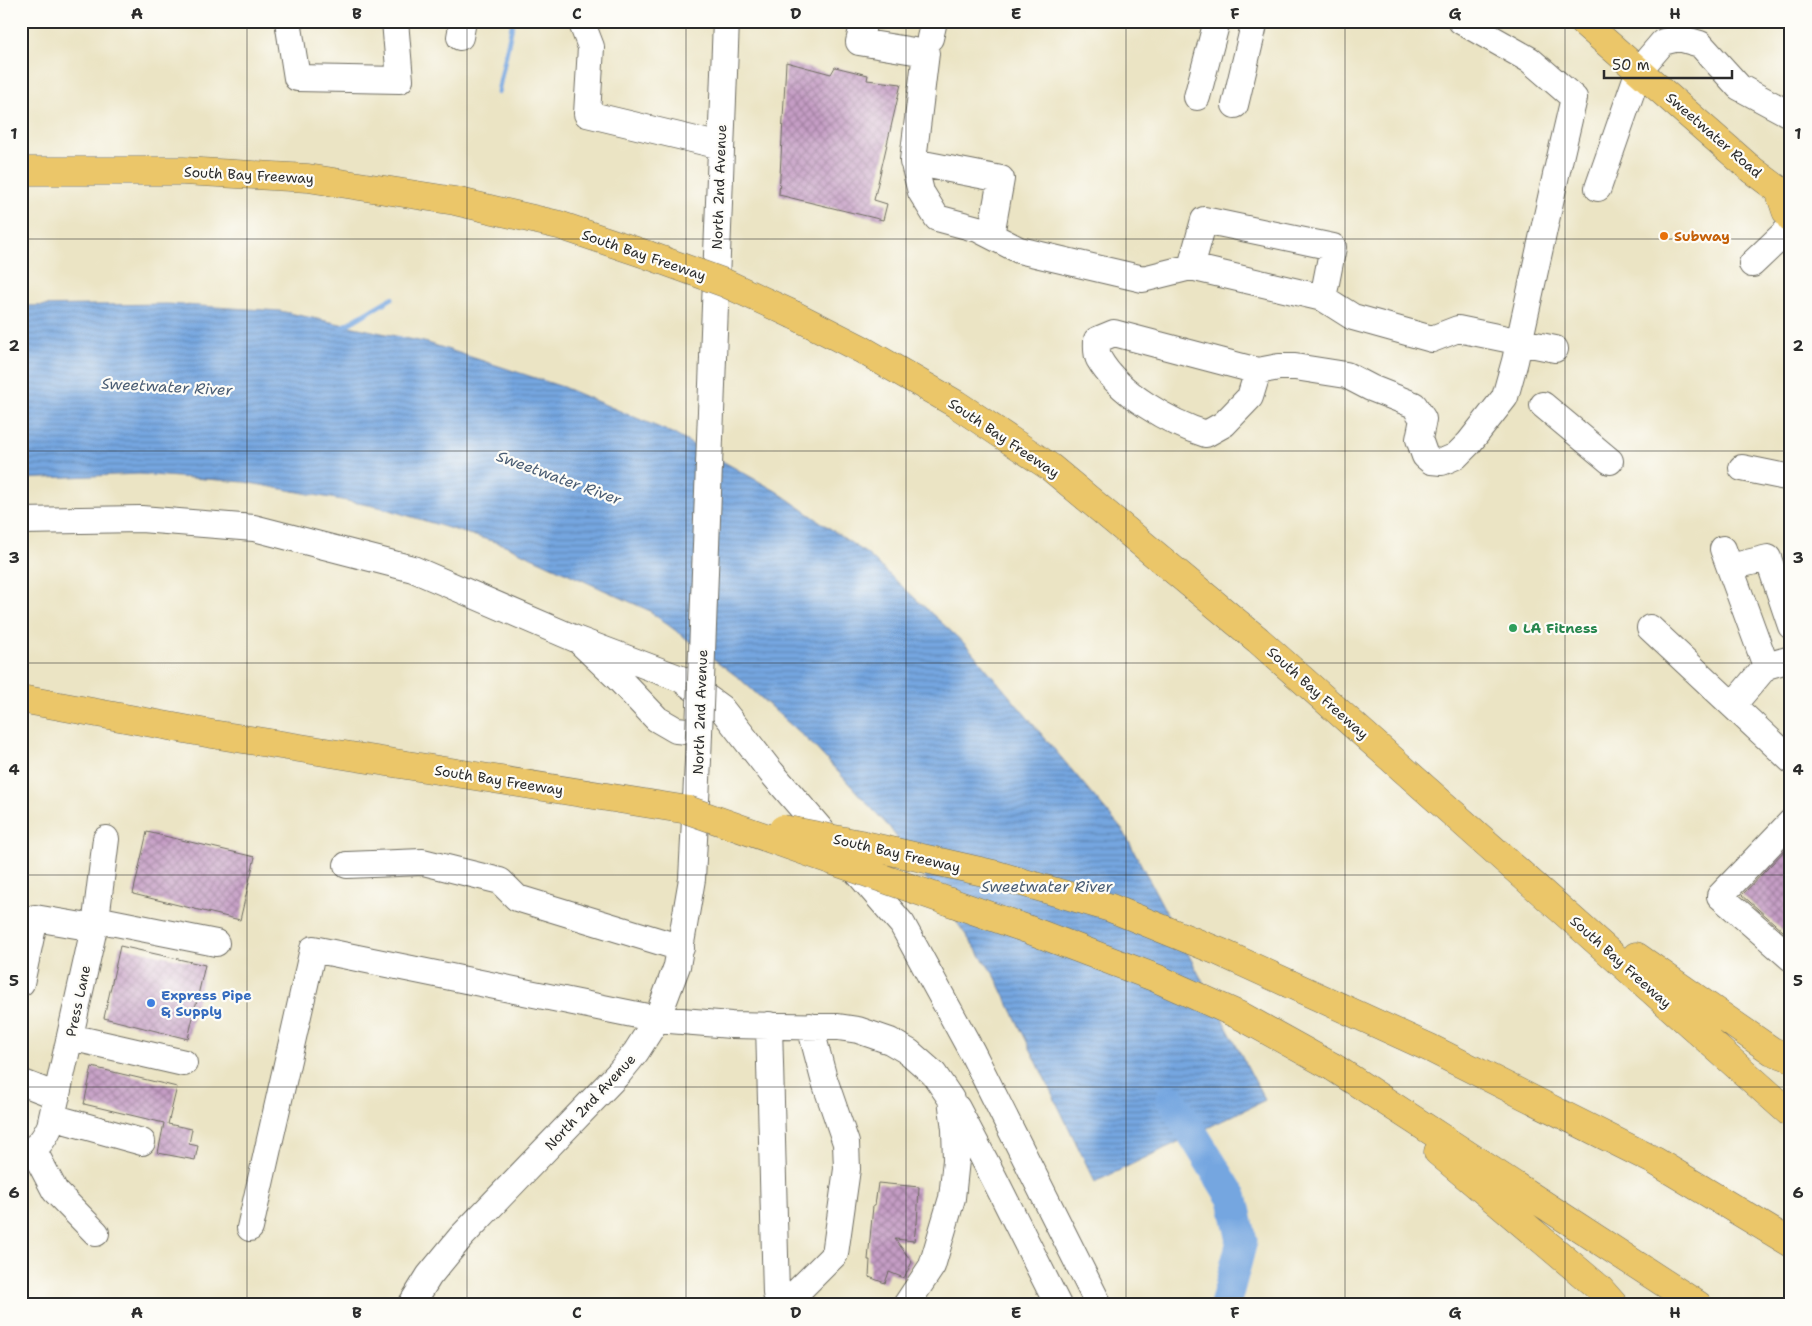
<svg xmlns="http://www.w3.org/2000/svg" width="1812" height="1326" font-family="'Shantell Sans',sans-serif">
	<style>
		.water { fill: url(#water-rules); stroke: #506886 }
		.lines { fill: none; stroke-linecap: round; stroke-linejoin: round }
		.stream { stroke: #75a6e0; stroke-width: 5 }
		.river { stroke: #75a6e0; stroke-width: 31 }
		.building { fill: url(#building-cross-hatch) }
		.minor-casing { stroke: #6e6c61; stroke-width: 28 }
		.major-casing { stroke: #6e6c61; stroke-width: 29 }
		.highway-casing { stroke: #6e6c61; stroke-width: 29 }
		.minor { stroke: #fff; stroke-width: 26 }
		.major { stroke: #ebc669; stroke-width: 28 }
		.highway { stroke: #ebc669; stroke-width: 28 }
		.minor-bridge-casing { stroke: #6e6c61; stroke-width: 28; stroke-linecap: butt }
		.highway-bridge-casing { stroke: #6e6c61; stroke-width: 29; stroke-linecap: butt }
		.minor-bridge { stroke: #fff; stroke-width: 26 }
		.highway-bridge { stroke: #ebc669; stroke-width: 28 }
		.grid { fill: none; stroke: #2b2b2b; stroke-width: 1; stroke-opacity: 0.55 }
		.food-dot { fill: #e8710a; stroke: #fdfcf7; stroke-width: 2 }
		.leisure-dot { fill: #2e9e5b; stroke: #fdfcf7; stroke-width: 2 }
		.shop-dot { fill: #3f7fe0; stroke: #fdfcf7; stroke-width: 2 }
		.labels { text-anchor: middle; stroke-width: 4.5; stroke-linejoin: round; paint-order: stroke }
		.street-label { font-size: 14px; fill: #2b2b2b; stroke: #fdfcf7 }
		.food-label { font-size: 14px; font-weight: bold; fill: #c56008; stroke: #fdfcf7; text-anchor: start }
		.leisure-label { font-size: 14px; font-weight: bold; fill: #27864d; stroke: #fdfcf7; text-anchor: start }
		.shop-label { font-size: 14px; font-weight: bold; fill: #366cbe; stroke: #fdfcf7; text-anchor: start }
		.water-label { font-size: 15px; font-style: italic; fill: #495c73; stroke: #fdfcf7 }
		.neatline { fill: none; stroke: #2b2b2b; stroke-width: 2 }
		.grid-label { font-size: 16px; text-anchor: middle; font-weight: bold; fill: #2b2b2b }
	</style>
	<defs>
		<pattern id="water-rules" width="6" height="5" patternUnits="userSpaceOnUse" patternTransform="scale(1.25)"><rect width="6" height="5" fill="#75a6e0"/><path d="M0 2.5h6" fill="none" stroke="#6087b6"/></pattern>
		<pattern id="building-cross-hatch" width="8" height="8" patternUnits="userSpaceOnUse" patternTransform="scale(1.25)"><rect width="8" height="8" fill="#c59dc5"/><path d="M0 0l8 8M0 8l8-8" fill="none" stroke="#a080a0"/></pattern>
	</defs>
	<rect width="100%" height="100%" fill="#fdfcf7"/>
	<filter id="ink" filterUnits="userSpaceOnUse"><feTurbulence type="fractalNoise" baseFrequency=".02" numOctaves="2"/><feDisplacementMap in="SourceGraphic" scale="10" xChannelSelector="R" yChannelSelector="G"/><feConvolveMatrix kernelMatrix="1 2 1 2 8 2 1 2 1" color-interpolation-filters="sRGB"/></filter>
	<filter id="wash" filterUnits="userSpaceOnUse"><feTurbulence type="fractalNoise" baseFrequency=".0096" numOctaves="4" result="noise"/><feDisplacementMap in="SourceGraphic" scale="20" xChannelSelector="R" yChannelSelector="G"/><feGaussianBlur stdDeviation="1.12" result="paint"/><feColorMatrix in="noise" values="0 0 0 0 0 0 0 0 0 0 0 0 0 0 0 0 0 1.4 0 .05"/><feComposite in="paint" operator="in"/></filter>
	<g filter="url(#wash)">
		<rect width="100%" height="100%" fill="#ebe4c4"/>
		<path class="water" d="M167,304L280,311L428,343L563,387L672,433L776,491L867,554L968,647L1124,832L1265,1100L1095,1182L995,976L890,828L814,746L739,678L648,610L505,545L379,507L245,482L139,474L21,479V306Z"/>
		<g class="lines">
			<path class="stream" d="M498,92L513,21
				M341,328L392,298"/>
			<path class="river" d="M1171,1099L1233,1199L1242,1241L1225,1305"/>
		</g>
		<g id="blocks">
			<path class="building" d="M786,62L831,74L835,67L868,75L867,80L901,84L874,200L887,204L883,220L779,195Z
				M147,832L255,857L240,920L133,894Z
				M1791,844V938L1742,895Z
				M120,946L205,965L188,1039L104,1018Z
				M92,1067L177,1087L168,1124L192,1129L189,1144L198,1146L195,1160L158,1153L164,1123L84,1104Z
				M878,1183L919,1187L917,1224H916L914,1241L895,1239L912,1262L904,1278L889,1272L885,1283L869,1277L870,1260H868L873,1206H875Z"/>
		</g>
	</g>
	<g filter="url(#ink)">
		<use href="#blocks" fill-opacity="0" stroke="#6e6c61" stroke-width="1"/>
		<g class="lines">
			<g class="minor-casing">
				<path id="minor" d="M288,21L297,78L400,80L395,21
					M581,21L591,47L587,114L721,146
					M864,21L859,42L926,53L913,160L921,192L937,218L978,229L1019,250L1143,279L1191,267L1323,298L1353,317L1432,339L1458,329L1555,349
					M460,37L463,21
					M930,38L934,21
					M1197,97L1217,21
					M1235,105L1255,21
					M913,162L1001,179L991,235
					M1598,188L1639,70L1663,42L1679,38L1700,44L1739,87L1791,115
					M1752,264L1791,227
					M1191,267L1204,220L1333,247L1323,298
					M713,358L726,21
					M1258,371L1250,397L1224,424L1206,434C1170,423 1118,393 1099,359C1096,354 1097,345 1097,340L1114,333L1258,371L1279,367H1295L1346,375L1371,388L1414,405L1423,419L1419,439L1425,456L1431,461L1442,462L1456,456L1469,443L1505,397L1515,361L1556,175L1574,98L1530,60L1461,21
					M1543,405L1610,461
					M1742,468L1791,478
					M21,521L141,519L254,528L413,569L578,640L617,677L657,719L676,730L699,732
					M1723,549L1766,666
					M1730,567L1768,558L1791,626
					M1650,628L1791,760
					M578,640L681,679L721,708L771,772L902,924L972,1052L1099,1305
					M1733,705L1766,666L1791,659
					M1791,822L1720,896L1791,958
					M347,865L423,862L500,881L517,898L681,948
					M96,919L216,943
					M21,983L35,918L94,928
					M769,1025L776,1294L791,1298L835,1254L847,1169L846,1143L824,1079L810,1026
					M70,1037L184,1063
					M21,1082L57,1096
					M957,1108L994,1178L1058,1305
					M52,1117L142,1142
					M33,1149L55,1191L96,1233
					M21,1152C37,1151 44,1139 50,1126L96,919L106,839
					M250,1228L313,949L657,1019L731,1025L838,1027L858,1030L890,1041L909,1052L934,1074L951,1099L955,1129L956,1160L952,1198L932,1266L906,1305
					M411,1305L429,1276L461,1237L619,1073L636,1052L657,1019L677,966L692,879L698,760"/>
			</g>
			<g class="major-casing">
				<path id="major" d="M1582,21L1752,170L1779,190L1791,194
					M1779,190L1786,211L1791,219"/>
			</g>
			<g class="highway-casing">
				<path id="highway" d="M21,171H183L308,178L455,201L559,225L648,255
					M794,315L861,349L956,404L1050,467L1258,640L1791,1114
					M21,699L212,734L688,810
					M1636,956L1772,1051L1791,1058
					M1290,984L1430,1048L1655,1161L1791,1243
					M1333,1067L1698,1305
					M1438,1152L1599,1288L1614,1305"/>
			</g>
			<use href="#minor" class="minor"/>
			<use href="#major" class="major"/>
			<use href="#highway" class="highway"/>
			<g class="minor-bridge-casing">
				<path id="minor-bridge" d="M698,760L713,358"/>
			</g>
			<g class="highway-bridge-casing">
				<path id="highway-bridge" d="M648,255L725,283L794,315
					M688,810L1027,929L1156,978L1243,1017L1333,1067
					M783,829L860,844L997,875L1111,908L1220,952L1290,984"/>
			</g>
			<use href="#minor-bridge" class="minor-bridge"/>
			<use href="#highway-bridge" class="highway-bridge"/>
		</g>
	</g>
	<path class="grid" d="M247,21V1305M467,21V1305M686,21V1305M906,21V1305M1126,21V1305M1345,21V1305M1565,21V1305M21,239H1791M21,451H1791M21,663H1791M21,875H1791M21,1087H1791"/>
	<circle class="food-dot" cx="1664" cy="236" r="5"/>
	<circle class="leisure-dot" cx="1513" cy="628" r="5"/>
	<circle class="shop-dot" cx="151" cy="1003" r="5"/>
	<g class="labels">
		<g class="street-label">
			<text transform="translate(1714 135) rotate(41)" y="5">Sweetwater Road</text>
			<text transform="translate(249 175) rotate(3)" y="5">South Bay Freeway</text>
			<text transform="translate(719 187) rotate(-88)" y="5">North 2nd Avenue</text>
			<text transform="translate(644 255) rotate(19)" y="5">South Bay Freeway</text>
			<text transform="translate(1004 438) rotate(34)" y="5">South Bay Freeway</text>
			<text transform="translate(1318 693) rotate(42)" y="5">South Bay Freeway</text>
			<text transform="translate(700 712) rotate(-88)" y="5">North 2nd Avenue</text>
			<text transform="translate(499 780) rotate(9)" y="5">South Bay Freeway</text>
			<text transform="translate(897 853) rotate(13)" y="5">South Bay Freeway</text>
			<text transform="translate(1621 962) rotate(42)" y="5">South Bay Freeway</text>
			<text transform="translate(78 1001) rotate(-78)" y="5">Press Lane</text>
			<text transform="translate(590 1102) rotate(-47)" y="5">North 2nd Avenue</text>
		</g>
		<g class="food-label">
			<text x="1674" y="241">Subway</text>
		</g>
		<g class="leisure-label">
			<text x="1523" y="633">LA Fitness</text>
		</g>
		<g class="shop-label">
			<text x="161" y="1000">Express Pipe<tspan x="161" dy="16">&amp; Supply</tspan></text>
		</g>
		<g class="water-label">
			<text transform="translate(167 387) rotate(3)" y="5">Sweetwater River</text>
			<text transform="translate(559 478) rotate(20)" y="5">Sweetwater River</text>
			<text x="1047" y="892">Sweetwater River</text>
		</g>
	</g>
	<rect width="1812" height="1326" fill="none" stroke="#fdfcf7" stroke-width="55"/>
	<path d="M1604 70v8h128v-8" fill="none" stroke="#2b2b2b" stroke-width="2.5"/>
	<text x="1612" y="70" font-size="15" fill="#2b2b2b" stroke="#fdfcf7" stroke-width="4" paint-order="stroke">50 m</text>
	<rect x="28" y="28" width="1756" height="1270" class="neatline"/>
	<g class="grid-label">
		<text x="137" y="19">A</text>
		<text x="357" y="19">B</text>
		<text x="577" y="19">C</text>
		<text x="796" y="19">D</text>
		<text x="1016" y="19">E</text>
		<text x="1235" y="19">F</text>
		<text x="1455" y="19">G</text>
		<text x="1675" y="19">H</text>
		<text x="14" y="139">1</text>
		<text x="1798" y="139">1</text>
		<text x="14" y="351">2</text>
		<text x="1798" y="351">2</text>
		<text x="14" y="563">3</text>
		<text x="1798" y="563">3</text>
		<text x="14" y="775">4</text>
		<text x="1798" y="775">4</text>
		<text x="14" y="986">5</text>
		<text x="1798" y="986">5</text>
		<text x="14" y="1198">6</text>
		<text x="1798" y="1198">6</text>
		<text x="137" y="1318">A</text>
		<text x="357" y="1318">B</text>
		<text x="577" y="1318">C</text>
		<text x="796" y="1318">D</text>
		<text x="1016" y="1318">E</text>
		<text x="1235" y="1318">F</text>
		<text x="1455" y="1318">G</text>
		<text x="1675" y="1318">H</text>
	</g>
</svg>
